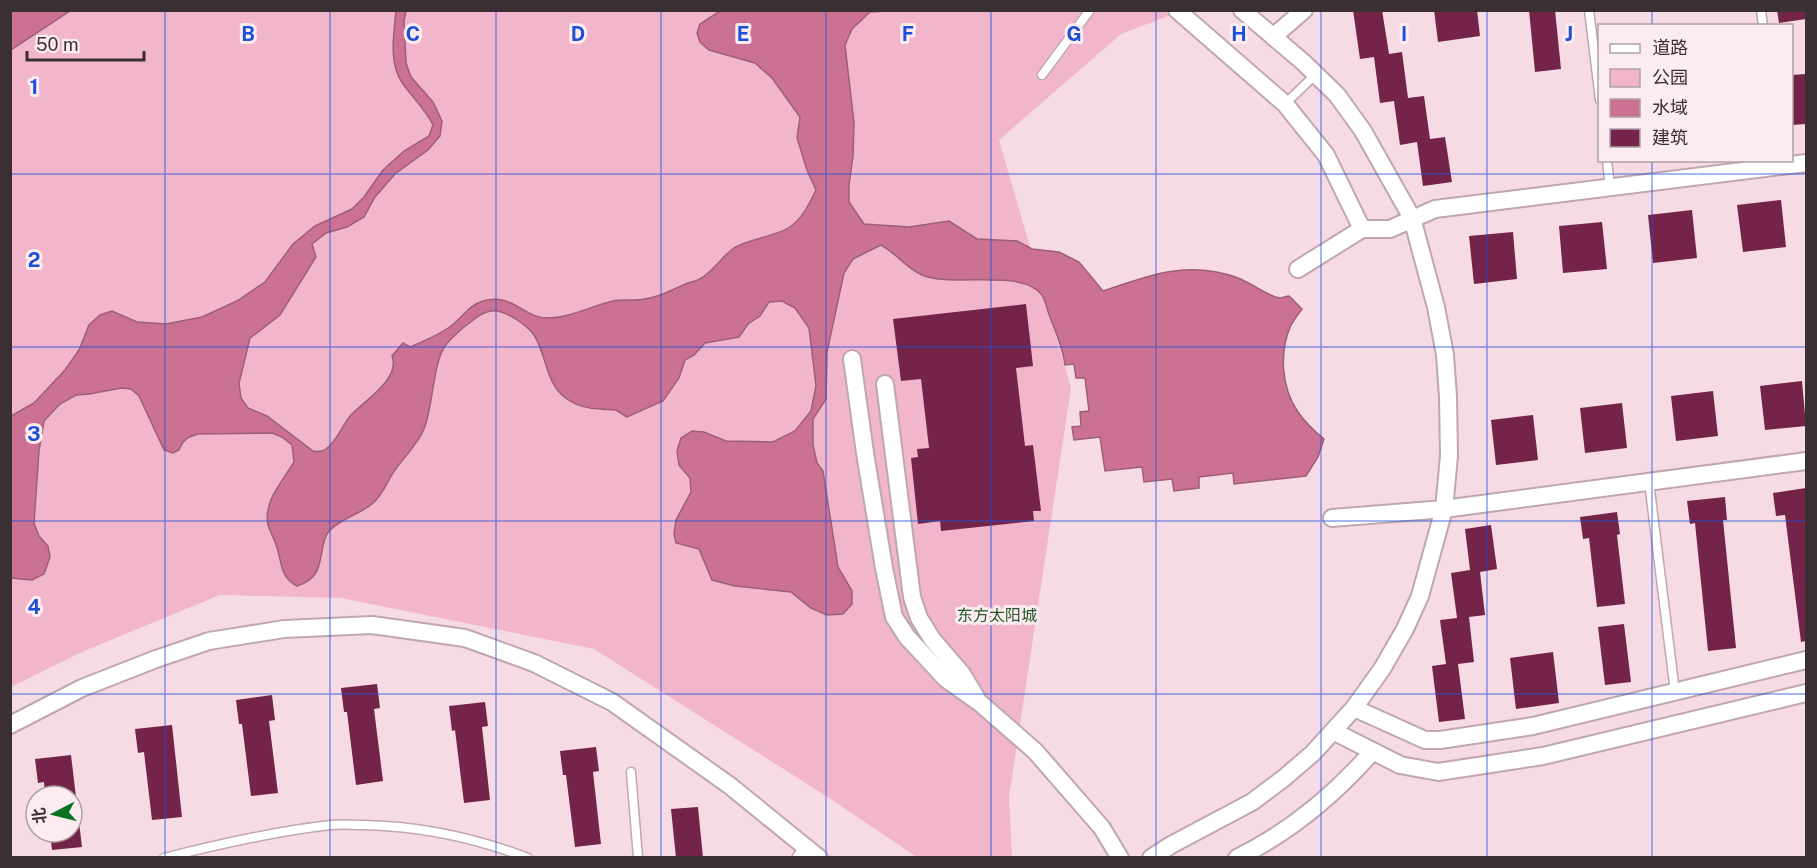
<svg xmlns="http://www.w3.org/2000/svg" width="1817" height="868" font-family="'Public Sans','Noto Sans SC',sans-serif">
	<style>
		.green { fill: #f1b6cb }
		.water { fill: #ca7194; stroke: #9f5e77; stroke-width: 1.5 }
		.building { fill: #742449 }
		.lines { fill: none; stroke-linecap: round; stroke-linejoin: round }
		.lane-casing { stroke: #c0a7af; stroke-width: 11 }
		.street-casing { stroke: #c0a7af; stroke-width: 20 }
		.lane { stroke: #fff; stroke-width: 8 }
		.street { stroke: #fff; stroke-width: 16 }
		.grid { fill: none; stroke: #1d4ed8; stroke-width: 1.5; stroke-opacity: 0.55 }
		.labels { text-anchor: middle; stroke-width: 6; stroke-linejoin: round; paint-order: stroke }
		.neighbourhood-label { font-size: 16px; fill: #205927; stroke: #fcecf1 }
		.grid-label { font-size: 20px; text-anchor: middle; font-weight: bold; fill: #1d4ed8; stroke: #fcecf1; stroke-width: 6; stroke-linejoin: round; paint-order: stroke }
	</style>
	<rect width="100%" height="100%" fill="#f6dbe4"/>
	<path class="green" d="M41,11H1181L1121,34L999,140L1071,388L1009,797L1012,857H917L823,794L594,649L341,598L220,595L84,651L11,687L10,29Z"/>
	<path class="water" d="M10,11L11,10L70,11L11,50Z
		M886,11L870,12L852,29L845,45L854,123L853,156L849,185V202L864,224L909,227L949,221L977,239L1017,241L1032,249L1059,252L1079,262L1103,291C1151,275 1188,260 1238,278C1250,282 1269,297 1280,298C1283,298 1286,296 1289,296L1302,309C1298,314 1294,320 1291,325C1279,352 1281,387 1298,412C1305,422 1314,431 1324,439L1318,457L1306,476L1234,484L1233,473L1199,477V488L1174,491L1172,479L1144,482L1142,467L1105,471L1100,437L1074,440L1072,427L1081,426L1080,412L1089,411L1085,378H1076L1074,364L1065,365C1063,348 1056,333 1050,317C1047,310 1046,301 1042,295C1022,268 953,288 922,275C906,268 896,253 881,245L853,259L844,273L827,352L826,399L813,419V445L817,463L823,471L838,567L852,591V604L843,614L827,615L811,608L791,592L735,586L712,580L699,549L676,543L674,534L676,520L691,492L690,478L679,465L677,451L681,438L692,431L704,432L726,441L773,442L795,431L811,411L816,386L809,328L795,308L782,301L769,302L760,316L748,324L739,337L705,343L694,355L685,360L679,378L663,401L627,417C623,415 619,411 615,410C611,409 605,410 601,409C589,409 577,406 567,399C545,384 547,355 534,335C527,326 512,315 501,312C490,308 480,314 472,321C462,328 453,336 445,346C433,363 433,407 424,429C418,444 404,457 395,470C386,482 385,493 372,504C360,514 334,522 327,534C317,553 327,577 297,586C282,578 282,567 278,551C276,542 271,534 268,525C263,501 283,481 294,462L292,445L282,437L272,433L198,434C187,437 183,440 179,450L173,453L164,450L139,396L131,389L122,388L89,394L76,395L60,404L44,421L39,451L34,523L39,536L48,546L50,557L44,574L32,580L11,578V416L34,403L65,370L79,350L89,325L100,315L112,311L137,322L166,324L202,317L237,301L265,282L293,244L315,226L352,209L364,197L383,170L404,151L429,136L433,125C425,109 413,98 403,84C388,63 394,34 396,11H406L404,21L406,63L411,77L433,102L442,121L440,136L428,150L395,174L375,197L364,217L347,227L326,233L312,244L316,257L280,315L250,338L239,383L241,398L248,408L267,416L313,451C318,452 322,452 326,449C337,442 342,425 351,415C364,401 401,379 392,356L403,343L410,347C424,341 439,335 451,326C462,318 469,305 483,301C511,292 524,318 547,318C570,318 591,306 613,301C624,299 635,301 645,299C660,297 670,291 683,285C689,282 695,282 700,279C714,271 722,256 734,248C749,239 777,236 790,227C803,218 809,204 816,190L807,170L797,138L800,117L772,78L755,63L709,50L700,42L697,33L700,24L720,11Z"/>
	<path class="building" d="M1353,10H1382L1389,54L1402,52L1408,98L1424,96L1430,139L1445,137L1452,182L1423,186L1417,142L1400,145L1394,101L1380,103L1374,57L1360,59Z
		M1434,10H1477L1480,36L1438,42Z
		M1529,10H1555L1561,69L1535,72Z
		M1777,10H1806V19L1779,23Z
		M1806,74V124L1792,125V75Z
		M1781,200L1786,247L1743,252L1737,205Z
		M1692,210L1697,258L1653,263L1648,215Z
		M1602,222L1607,269L1563,273L1559,226Z
		M1513,232L1517,279L1474,284L1469,236Z
		M1026,304L1033,366L1016,368L1025,446L1033,445L1041,511H1033L1034,521L941,531L940,521L918,524L911,458L918,457L917,449L929,448L921,379L901,381L893,319Z
		M1802,381L1806,426L1765,430L1760,386Z
		M1713,391L1718,436L1676,441L1671,396Z
		M1622,403L1627,448L1585,453L1580,408Z
		M1533,415L1538,460L1496,465L1491,420Z
		M1806,488V641L1801,642L1785,515L1776,516L1773,493Z
		M1725,497L1727,520H1723L1736,648L1708,651L1695,523L1690,524L1687,501Z
		M1617,512L1620,534L1617,535L1625,604L1597,607L1589,538L1583,539L1580,517Z
		M1491,525L1497,569L1480,572L1485,615L1469,617L1474,662L1458,664L1465,719L1439,722L1432,666L1446,664L1440,620L1457,618L1451,573L1470,570L1465,529Z
		M1624,624L1631,682L1605,685L1598,627Z
		M1553,652L1559,703L1516,709L1510,658Z
		M377,684L380,708L374,709L383,781L356,785L347,712H344L341,688Z
		M272,695L275,720L269,721L278,793L251,796L242,724H239L236,700Z
		M485,702L488,726L482,727L490,800L464,803L455,730L452,731L449,706Z
		M172,725L182,817L152,820L144,752L138,753L135,729Z
		M596,747L599,771L593,772L601,844L575,847L566,775H563L560,751Z
		M71,755L82,847L52,850L50,832H72V796H45L44,782L38,783L35,759Z
		M698,807L703,858H676L671,809Z"/>
	<g class="lines">
		<g class="lane-casing">
			<path id="lane" d="M1589,10L1600,100
				M1761,10L1763,26
				M1042,75L1090,10
				M1285,104L1316,74
				M1607,160L1610,188
				M1649,482L1675,692
				M631,772L638,858
				M164,858C219,844 275,831 331,825C341,824 352,825 363,825C421,826 473,837 528,858
				M796,858L805,846"/>
		</g>
		<g class="street-casing">
			<path id="street" d="M1177,10L1285,104L1326,155L1362,229
				M1273,37L1304,10
				M1298,269L1362,229H1390L1435,209L1806,163
				M852,359L865,453L884,568L894,617L907,637L946,679L980,703L1035,751L1102,828L1120,858
				M885,384L912,597L919,618L932,639L962,674L976,697
				M1332,518L1444,509L1806,461
				M1354,708L1425,740H1440L1533,726L1806,660
				M10,725L82,688L156,659L209,641L284,629L372,625L465,638L534,663L612,702L729,785L819,858
				M1333,731L1400,765L1438,772L1543,756L1806,693
				M1151,858L1171,845L1252,802L1284,778L1313,753L1354,708L1382,669L1405,629L1420,596L1444,509L1449,456L1448,397L1445,355L1436,307L1412,218L1363,131L1337,95L1303,62L1242,10
				M1237,858C1288,833 1335,794 1372,752"/>
		</g>
		<use href="#lane" class="lane"/>
		<use href="#street" class="street"/>
	</g>
	<path class="grid" d="M165,10V858M330,10V858M496,10V858M661,10V858M826,10V858M991,10V858M1156,10V858M1321,10V858M1487,10V858M1652,10V26M1652,160V858M10,174H1806M10,347H1806M10,521H1806M10,694H1806"/>
	<g class="labels">
		<g class="neighbourhood-label">
			<text x="997" y="621">东方太阳城</text>
		</g>
	</g>
	<g class="grid-label">
		<text x="248" y="41">B</text>
		<text x="413" y="41">C</text>
		<text x="578" y="41">D</text>
		<text x="743" y="41">E</text>
		<text x="908" y="41">F</text>
		<text x="1074" y="41">G</text>
		<text x="1239" y="41">H</text>
		<text x="1404" y="41">I</text>
		<text x="1569" y="41">J</text>
		<text x="34" y="94">1</text>
		<text x="34" y="267">2</text>
		<text x="34" y="441">3</text>
		<text x="34" y="614">4</text>
	</g>
	<rect width="1817" height="868" fill="none" stroke="#3a3033" stroke-width="24"/>
	<rect x="1598" y="24" width="195" height="138" fill="#fcecf1" stroke="#aea1a5" stroke-width="1.5"/>
	<rect x="1610" y="44" width="30" height="9" fill="#ffffff" stroke="#aea1a5" stroke-width="1.5"/>
	<text x="1652" y="54" font-size="18" fill="#3a3033">道路</text>
	<rect x="1610" y="69" width="30" height="18" fill="#f1b6cb" stroke="#aea1a5" stroke-width="1.5"/>
	<text x="1652" y="84" font-size="18" fill="#3a3033">公园</text>
	<rect x="1610" y="99" width="30" height="18" fill="#ca7194" stroke="#aea1a5" stroke-width="1.5"/>
	<text x="1652" y="114" font-size="18" fill="#3a3033">水域</text>
	<rect x="1610" y="129" width="30" height="18" fill="#742449" stroke="#aea1a5" stroke-width="1.5"/>
	<text x="1652" y="144" font-size="18" fill="#3a3033">建筑</text>
	<g transform="translate(54 814) rotate(263)"><circle r="28" fill="#fcecf1" stroke="#aea1a5" stroke-width="1.5"/>
	<path d="M0-4.5L10 22L0 15L-10 22Z" fill="#097222"/>
	<text y="-9" font-size="16" font-weight="bold" text-anchor="middle" fill="#3a3033">北</text>
	</g>
	<path d="M27 51v9h117v-9" fill="none" stroke="#3a3033" stroke-width="3"/>
	<text x="36" y="51" font-size="18" fill="#3a3033" stroke="#fcecf1" stroke-width="4.5" paint-order="stroke">50 m</text>
</svg>
